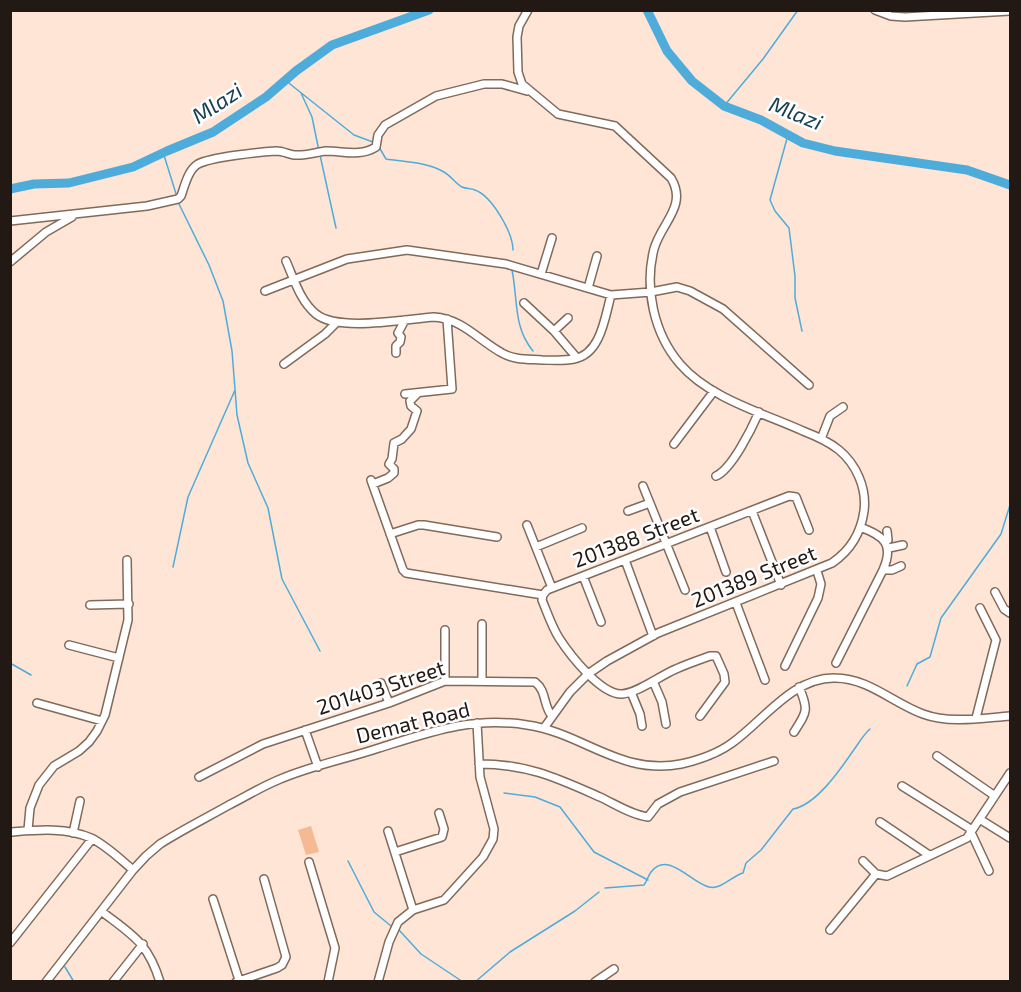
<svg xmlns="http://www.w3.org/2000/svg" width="1021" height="992" font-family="'Exo 2',sans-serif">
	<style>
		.green { fill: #f5ba93 }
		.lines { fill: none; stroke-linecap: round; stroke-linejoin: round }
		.stream { stroke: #4eacdb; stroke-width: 1.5 }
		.river { stroke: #4eacdb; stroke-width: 9 }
		.minor-casing { stroke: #806a5c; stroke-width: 10 }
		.minor { stroke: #fff; stroke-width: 7 }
		.labels { text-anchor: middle; stroke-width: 5; stroke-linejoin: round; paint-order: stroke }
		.street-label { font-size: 21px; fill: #221914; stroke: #fff }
		.water-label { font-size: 22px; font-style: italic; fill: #174054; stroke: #fff }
	</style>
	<rect width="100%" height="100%" fill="#ffe5d5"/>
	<path class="green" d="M311,826L319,852L306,855L298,830Z"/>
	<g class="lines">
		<path class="stream" d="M285,80L354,135L373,142
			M301,93L312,117L319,151
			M724,106L763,59L798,10
			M788,135L770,200L775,211L789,228L795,276V298L802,331
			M379,147L386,159C405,162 427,162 444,172C451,176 455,183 462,187C466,189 471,188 475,190C492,196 513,233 513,250
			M163,152L177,197
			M320,155L336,228
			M178,202L209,265L223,301L232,351L237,415L248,463L268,508L282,579L320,651
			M512,270C518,299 513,327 533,351
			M173,567L188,497L235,390
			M10,663L31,675
			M907,686L917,664L930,657L941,618L1001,534L1010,505
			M504,793L535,797L560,807L594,852L648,880
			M348,861L374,912L391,926
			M605,888L644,885C647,881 648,876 651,872C668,850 691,883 709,887C721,890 732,876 743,873L746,863L761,850L793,809C816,805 840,770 853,751C859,743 863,735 870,729
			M399,930L421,954L463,982
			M65,967L74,982
			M475,982L510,952L575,911L599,892"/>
		<path class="river" d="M647,10L667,51L692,81L724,106L761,120L803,143L835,151L967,170L1010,185
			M10,189L34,184L69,183L133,167L167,151L213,132L266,97L296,71L332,45L429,10"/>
		<g class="minor-casing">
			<path id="minor" d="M528,10L519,26L517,37L518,72L522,84L558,114L615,126L671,178C688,206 661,223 654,249C644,288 654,334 680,364C709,398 763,413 803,431C816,436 828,441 839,450C856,464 867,488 864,511C861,533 851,550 832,563L658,633L607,661L588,674L570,692L544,728
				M875,10L891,16L905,17L1010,11
				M10,221L147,206L178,199L181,196C185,185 188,170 198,164C211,157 260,152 276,151C283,151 288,154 294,155C306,156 316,152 326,151C344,151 360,157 376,147L378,135L385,125L436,96L484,84H502L527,91
				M286,261C294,279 300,301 316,314C338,332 405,319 434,317C463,319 478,340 502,353C514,360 528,359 542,360C553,360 564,361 574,359C601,354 605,317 611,295
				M10,262L46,232L72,217
				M541,274L552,238
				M588,288L597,256
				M265,291L347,259L407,250L506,264L611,295L651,292L677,287L690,291L723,309L809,385
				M524,303L554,331L577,358
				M554,331L568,318
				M396,353V346L400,342L401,337L398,333L405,320
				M284,364L325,334L336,323
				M405,394L452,389L447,319
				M821,439L830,416L843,407
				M674,444L714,391
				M716,476C732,469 752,428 759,412
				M371,480L403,570L406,573L543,595
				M373,484L388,478L394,473V469L389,464L392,459L394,443L402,439L411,429L417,411L411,406L410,401L418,393
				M643,486L685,590
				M628,511L650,503
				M752,511L781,585
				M527,525L552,588
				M710,527L726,572
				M390,534L418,525H424L497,537
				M885,541L888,540L887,531
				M536,547L582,528
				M889,548L903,545
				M625,560L653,636
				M883,570H892L901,566
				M583,576L601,622
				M995,592L1004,609L1010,613
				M736,603L765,680
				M90,605L129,604
				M482,624V681
				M69,645L119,658
				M836,663L883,570C894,545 885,536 860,527
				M785,666L818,598L821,584L817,571
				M445,681V630
				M653,681L662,702L666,724
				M381,683L389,703
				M631,692L640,714L642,726
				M37,703L102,721
				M700,716L725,682L724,674L716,656H710C699,660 687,664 676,669C661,675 638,693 622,694C601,695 570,655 559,638C552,627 547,612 542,600L543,595L547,590L789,496L796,497L809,530
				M976,718L996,640L980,608
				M305,730L318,767
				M794,732C807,712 809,710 799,687
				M937,756L995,796
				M479,764C528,764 557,778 600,797C615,804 632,815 648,817L658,804L680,792L774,761
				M199,777L263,744L389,703L445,681L535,682C547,691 543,706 552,716
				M902,786L969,828L989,871
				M981,820L1010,838
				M880,822L929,855
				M28,830L30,808L39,785L54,766L79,751L89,742L97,731L105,715L128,620L127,560
				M388,831L413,910
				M10,832C37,830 66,827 91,838C107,846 120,859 133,870
				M73,833L80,801
				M395,852L442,837L444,829L439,813
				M863,861L876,874L887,876L967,838L1010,773
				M309,862L335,948L328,982
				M213,899L239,980
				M101,911C132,935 148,942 160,982
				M830,930L876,874
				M10,943L92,839
				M46,982L133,870L146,856L160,844C182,830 206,818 229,805C245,797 261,787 278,780C310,766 346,759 379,748C430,732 473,716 527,725C583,733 621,776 681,764C699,760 717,754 732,743C764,720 793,677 835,678C868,678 893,703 923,714C950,724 983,718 1010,716
				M113,982L143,944
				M236,982L277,968L282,965L286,957L264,879
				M378,982L389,942L398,922L413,910L444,900L483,857L493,839L494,829L480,777L477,723
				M595,982L614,969"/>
		</g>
		<use href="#minor" class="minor"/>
	</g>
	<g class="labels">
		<g class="street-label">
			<text transform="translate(636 538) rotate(-21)" y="7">201388 Street</text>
			<text transform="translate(754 577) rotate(-22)" y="7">201389 Street</text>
			<text transform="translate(381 688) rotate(-18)" y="7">201403 Street</text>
			<text transform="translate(413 723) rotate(-14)" y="7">Demat Road</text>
		</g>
		<g class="water-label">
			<text transform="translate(217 103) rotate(-33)" y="8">Mlazi</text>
			<text transform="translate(796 113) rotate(22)" y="8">Mlazi</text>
		</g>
	</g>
	<rect width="1021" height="992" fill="none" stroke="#221914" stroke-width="24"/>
</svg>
